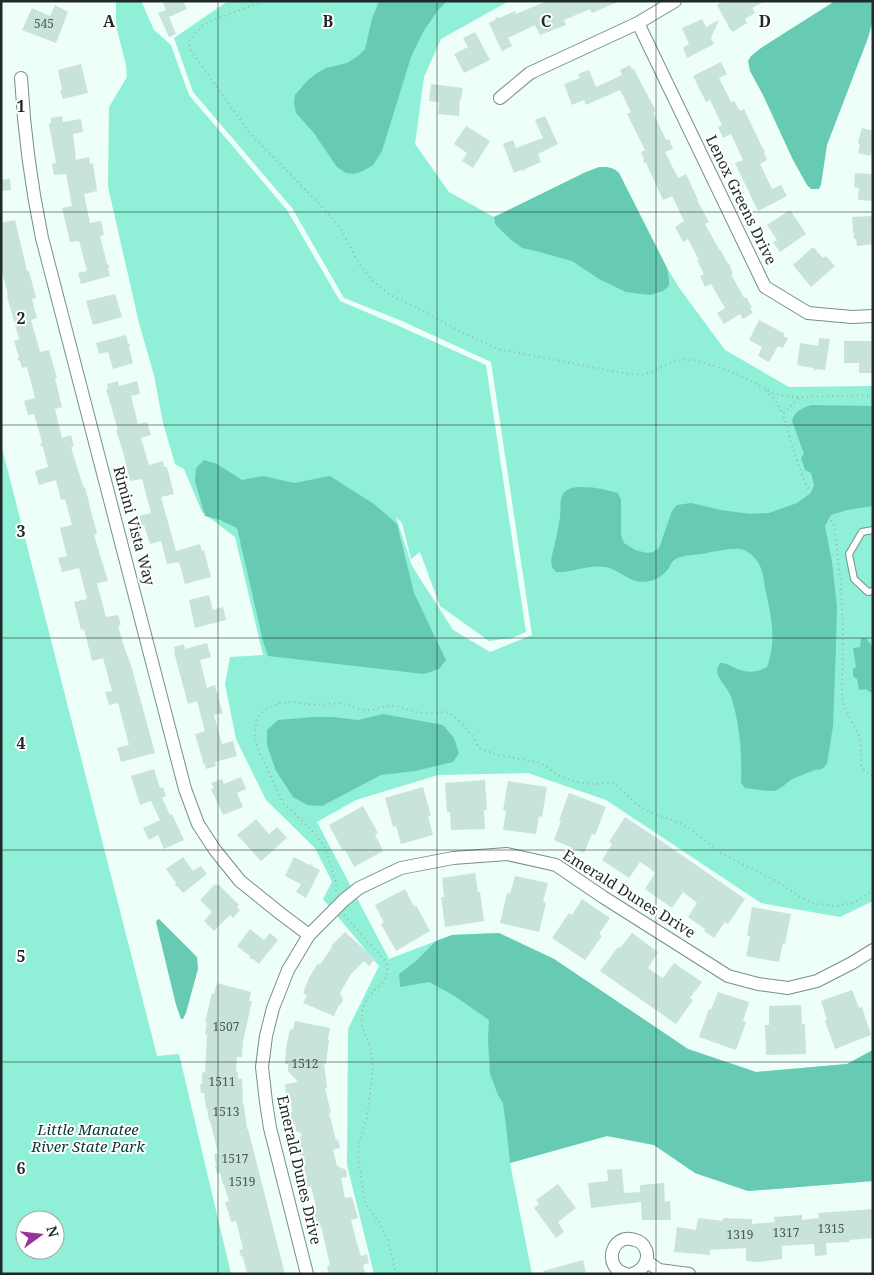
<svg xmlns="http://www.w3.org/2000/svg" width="874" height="1275" font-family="'Noto Serif',serif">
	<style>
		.green { fill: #8fefd7; fill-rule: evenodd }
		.water { fill: #67cbb4 }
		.building { fill: #c8e3db }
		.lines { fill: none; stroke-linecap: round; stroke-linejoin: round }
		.service-casing { stroke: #779089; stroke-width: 8 }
		.minor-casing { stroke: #779089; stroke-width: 14 }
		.path { stroke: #a3b0ad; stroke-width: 2; stroke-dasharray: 1 4; stroke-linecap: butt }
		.service { stroke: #fff; stroke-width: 6 }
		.minor { stroke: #fff; stroke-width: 12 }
		.grid { fill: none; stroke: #1f2927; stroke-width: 1; stroke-opacity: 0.55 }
		.labels { text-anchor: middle; stroke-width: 4; stroke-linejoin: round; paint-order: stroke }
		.number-label { font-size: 12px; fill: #495854 }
		.street-label { font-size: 15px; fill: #1f2927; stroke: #fff }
		.park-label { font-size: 15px; font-style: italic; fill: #06372d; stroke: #fff }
		.grid-label { font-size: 16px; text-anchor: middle; font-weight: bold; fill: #1f2927; stroke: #fff; stroke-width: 4; stroke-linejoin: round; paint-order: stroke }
	</style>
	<rect width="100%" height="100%" fill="#eefef9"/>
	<path class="green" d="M116,1H141L154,30L171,45L189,95L287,210L340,301L399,326L486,365L526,632L512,638L489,641L440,606L420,552L411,559L402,523L396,517L412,566L453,630L490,652L532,635L491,362L402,321L344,298L292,208L193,92L174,38L228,1H509L441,39L424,77L415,144L449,192L494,217L586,172C597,168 609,163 619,173L667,268L680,289L725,350L789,387L873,386V901L840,917L761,903L606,800L528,773L438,775L356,800L317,822L389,959L452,935L499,933L554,959L688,1049L756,1072L847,1064L873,1050V1181L748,1191L695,1173L654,1145L607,1136L510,1163L532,1274H374L347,1165L348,1029L379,966L323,899L332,882L315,848L266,800L236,739L225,684L230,657L263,655L235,537L202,512L184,469L175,464L163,423L154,375L139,323L108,187L109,107L127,77L126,65L116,26Z
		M1,444L157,1056L179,1054L231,1274H1ZM25,1220H55V1250H25Z"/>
	<path class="water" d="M379,1H447L438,10L423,32L411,57L382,151L373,165L363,171L354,174L346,173L337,167L313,132L296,113L294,103L295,95L307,81L317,73L326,68L347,63L358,56L365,49L372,19Z
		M835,1H873V20L868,38L827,145L821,185L819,189H811L807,185L793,160L763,95L750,71L748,61L751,56L761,48Z
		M599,167C607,167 613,167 619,173L667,268L669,279V284L668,287L663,291L650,295L626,292L599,279L572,261L536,251L522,248L510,239L495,224L494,217L586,172Z
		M811,405L873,406V506L847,510L831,515L825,526L832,562L837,608L836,647L833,726L827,764L822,769L815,770L792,779L782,787L775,791L760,790L745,788L741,783C742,756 740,723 731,697C727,685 711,676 720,663C725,663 727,664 731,666C744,673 755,674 767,667C777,642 771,614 765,588C764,581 763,572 760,566C757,559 748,550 740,549C730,548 712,552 702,554C693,555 679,555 673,561C671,563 670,566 669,568C662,577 655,581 643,582C628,582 619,569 605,567C588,564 572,573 556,572L552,567L551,560C554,546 558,532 560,517C561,510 559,501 563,494C570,481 606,489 618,493L621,500V535L624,543L635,550L647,553L653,552L659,548L672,511L677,505L691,503L721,510L750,514L769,513L797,503L811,493L814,485L811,473L805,470L801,458L804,454L792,421C794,412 802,408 811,405Z
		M204,460L217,464L242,480L263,476L294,483L330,476L374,504L397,524L414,593L446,660L439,669L424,674L268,656L263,641L237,528L220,520L205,516L195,481L196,468Z
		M861,638H866L871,645H873V693L868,691L866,689L859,690L857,679L853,676V669L856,667L853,648L860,647Z
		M383,714L443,725L454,738L459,753L453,762L415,771L381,775L322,806L307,805L293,797L276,771L267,745V730L278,720L314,717H333L358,720Z
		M159,919L197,957L198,969L186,1013L183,1019H181L176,1005L156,922L157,920Z
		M499,933L554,959L688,1049L756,1072L847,1064L873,1050V1181L748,1191L695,1173L654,1145L607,1136L510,1163L506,1125L503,1103L498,1095L490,1074L488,1039L489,1020L453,995L429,982L400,987L399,974L415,962L436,941L452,935Z"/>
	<path class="building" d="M162,1H183L187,9L169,17L176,34L169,37L158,13L166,10Z
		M547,1H620L592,13L590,9L564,20L566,25L540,35L535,25L508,38L512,46L502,51L489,23L495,20L496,17L499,18L515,11L516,14Z
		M723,1H765L752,8L755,13L745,19L747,23L733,32L732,30L731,31L717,5Z
		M55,5L68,12L56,43L22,30L32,8L50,16Z
		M702,19L706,27L719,20L711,38L714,44L687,58L683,48L689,44L682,28Z
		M475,32L490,60L464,73L454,54L468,47L463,38Z
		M721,62L727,74L719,78L731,102L734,101L740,111L744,109L763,149L765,150L764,153L767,160L760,164L772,189L781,185L787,196L758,211L735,163L743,160L731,134L723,138L718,127L722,125L710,100L706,102L693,76Z
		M81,64L88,93L63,99L60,90L62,89L58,70Z
		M630,65L632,70L634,69L639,79L656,111L653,112L659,125L666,140L669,139L673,149L665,152L678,178L686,174L698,200H697L709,222L705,224L719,249L721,251L728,264H729L733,273L731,274L744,298L746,297L752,307L750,308L753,313L743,319L740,314L724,324L717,313L725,308L711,284L705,287L700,276L704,274L697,260H699L688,239L683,242L675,227L684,221L672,196L663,200L646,163L643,162L644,159L641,152L645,150L627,114L631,112L620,90L586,105L584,100L572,105L564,84L580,78L578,74L589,70L596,87L622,75L620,70Z
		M431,84L463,88L461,99H460L459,116L438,114L439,102L429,101Z
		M62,116L63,122L81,119L83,132L73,134L76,160L89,157L90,164L93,163L97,191L84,194L90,223L101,221L104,235L100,236L107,264L110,266L108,269L110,276L81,284L78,273L87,271L79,241L70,242L62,208L72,206L66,174L54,175L52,164L56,163L49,124L51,123V118Z
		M545,116L558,144L538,154L541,162L525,169L524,171L521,170L514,173L503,144L513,140L516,148L543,138L535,120Z
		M466,126L490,141L473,168L462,161L467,153L454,144Z
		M862,128L873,131V154L871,153L870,156L858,153L860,145L858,142Z
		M855,173L873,174V201L858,200L859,188L854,187Z
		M10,179L11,190L1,191V180Z
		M790,210L806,234L780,252L773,242L777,240L767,225Z
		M872,216L873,244L857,246L856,239H854L852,217Z
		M15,220L26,266L27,271H29L36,298L32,299L37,318L31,320L40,352L49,350L57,378H55L62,407L55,409L62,438L71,435L74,446L71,447L82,483L84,488L85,487L97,534L94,535L108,581L97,583L106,617L118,615L121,625L118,626L124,646L131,665L155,753L121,762L117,748L129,745L118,703L109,705L105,692L112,691L103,658L92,661L84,629L81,630L74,602L87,599L79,568L62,572L58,558L67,556L60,528L72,525L65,499L61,500L56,480L39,485L35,471L48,467L43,447L40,445L42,442L34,414L28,415L24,401L35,398L27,367L22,368L20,361L17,360L19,357L14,341L19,339L7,296L8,295L1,267V223Z
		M813,247L823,258L826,256L835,266L811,287L793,265Z
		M115,294L122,317L93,325L86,301Z
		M759,320L785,334L783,336L788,338L783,348L778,346L769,362L758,356L762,347L749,340Z
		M126,335L128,343L130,344L129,347L133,363L113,369L108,352L99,354L96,343Z
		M819,338L830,339L825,370L817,369L815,371L813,368L797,365L800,343L818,346Z
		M844,341H872L873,373H859V363H844Z
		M118,381L119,386L137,381L140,394L131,396L138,424L147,422L151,435L141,438L149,465L163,461L164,467H167L174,494L161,497L176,551L200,544L202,551L204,550L211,577L185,584L179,562L167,564L161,541L150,544L144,525L142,526L139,516L151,513L142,479L130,481L123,452L116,430H118L106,389H108L107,384Z
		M209,595L213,610L223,607L226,620L195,628L189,600Z
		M207,643L211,657L200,660L207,688L215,685L217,693L220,694L218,697L223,713L214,715L222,744L233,741L237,756L215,762L216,766L206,769L205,764L204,765L195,734L205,731L197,701L188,704L174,652H175L174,647L184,644L185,649Z
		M154,769L160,788L163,787L166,796L162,798L170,815L172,814L184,840L164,849L158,835L149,840L143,828L160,820L151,801L140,805L131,776Z
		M241,777L246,789L237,793L243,807L223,815L211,789L214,788L211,783L222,779L224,784Z
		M485,780L487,810H484L485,829L451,830L450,812L447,813L445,783Z
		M508,781L547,787L542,817L539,816L536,834L503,830L506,811L503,810Z
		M423,787L431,816H428L433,835L401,844L396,826L393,827L385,798Z
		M569,793L606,807L595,835L592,834L584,853L554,840L561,821L559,820Z
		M363,806L378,833L375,834L383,851L354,867L345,850L343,851L329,825Z
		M625,817L660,840L745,899L728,924L725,922L714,938L704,931L705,929L688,917L697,903L683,892L672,908L645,889L655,873L648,867L640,862L629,878L602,860L612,844L609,842Z
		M256,819L269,834L277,827L287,838L261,861L237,835Z
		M183,857L193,871L201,866L207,874L183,893L178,887L175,886L176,883L166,869Z
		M294,857L309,865L312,864L313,867L320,870L306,898L296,892L301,884L285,876Z
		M475,873L478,892H480L484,921L445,927L441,897H444L442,878Z
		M515,876L548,883L543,902L546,903L539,932L500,923L507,893L510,894Z
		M215,884L216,886L218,884L239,905L237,907L240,910L233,918L230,915L214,931L204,921L212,912L200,900Z
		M405,889L414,907L416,905L430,931L396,951L381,924L384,923L375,905Z
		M582,899L610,918L599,934L602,936L585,960L552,938L569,913L572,915Z
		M752,907L791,914L785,944L783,943L779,962L746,956L750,936H747Z
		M250,929L264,940L270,933L278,940L259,964L253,959H250V956L237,946Z
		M345,932L375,959L369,966L364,961L351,974L340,993L343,1000L341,1004L339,1005L334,1016L303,1003L307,995L303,993L309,978L318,963L320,965L332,947L331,946Z
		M632,933L658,952L648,968L661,977L663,978L674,963L702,982L690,998L693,1000L676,1024L600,971L618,947L620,948Z
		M217,983L251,992L249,1001H252L243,1042L242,1057H237L236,1072L238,1073V1079H242L243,1105H244L247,1129H248L285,1274H247L243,1257L241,1256L239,1250L243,1249L236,1221L231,1222L228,1210H227L225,1202L229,1201L224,1185L223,1184L220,1173L217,1174L215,1166L216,1165L214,1154L218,1153L210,1121H209L207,1108L206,1107L204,1093H201L200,1084H202V1073L205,1072L207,1035L205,1034L207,1022H205L212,993L214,994Z
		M852,990L859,1008L862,1007L871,1035L835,1049L825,1021L827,1020L821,1001Z
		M718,992L749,1002L743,1021L746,1022L736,1050L699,1037L709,1009L711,1010Z
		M801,1005L802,1024H805L806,1054L766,1055L765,1025H769V1006Z
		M295,1021L330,1028L328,1040H329L326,1064L324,1063L327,1088H325L331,1113H329L336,1140L338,1139L340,1148L333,1150L337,1166L346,1170L347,1177L341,1178L345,1198L352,1197L358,1218L351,1220L356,1240L361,1256L367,1254L369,1263L363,1265L365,1274H329L327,1266L330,1265L321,1226L318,1227L313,1208L316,1207L311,1186L307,1187L305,1179L307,1178L297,1146H301L299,1139L302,1134L296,1131L295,1124H292L289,1112H292L290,1095L286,1096L285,1084L298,1082L288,1071V1064H285L286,1048L290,1029L293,1030Z
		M622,1169L624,1193L640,1192V1185L664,1183L665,1202L670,1201L671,1220H642L641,1202L591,1208L588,1183L608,1181L607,1170Z
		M558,1184L576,1208L558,1222L564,1232L556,1238L534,1208L539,1204L536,1200Z
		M873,1209V1235H871L872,1238L849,1240L850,1242L826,1243L827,1255L815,1256L814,1244L782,1246V1259L757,1262L746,1261V1248L710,1250V1255L674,1252L677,1227L696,1230L698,1218L723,1221V1218L752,1219V1224L775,1222L774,1217L802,1215V1220L819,1218L818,1213Z
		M583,1260L586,1272L580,1274H544L543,1271Z"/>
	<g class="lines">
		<g class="service-casing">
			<path id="service" d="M873,530L862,532L849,554L854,579L868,592L873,591"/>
		</g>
		<g class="minor-casing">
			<path id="minor" d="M638,23L765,287L808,313L852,317L873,316
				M21,78C24,131 31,185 42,238L185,789L198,824L215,850L240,881L281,914L309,935
				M500,98L530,73L638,23L675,1
				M646,1261L659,1270L689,1274
				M307,1274L270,1128L266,1102L262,1067L266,1036L273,1008L288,970L309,935L344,900L359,888L401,868L453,858L507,854L556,865L603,897L728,976L758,984L788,988L817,981L852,963L873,950
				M626,1274C602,1268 611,1232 635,1240C640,1241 644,1245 646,1250C650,1261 642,1271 632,1274"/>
		</g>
		<path class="path" d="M263,1L214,20L203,25L190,39L189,44L190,49L204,69L249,132L328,213L342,231L360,265L371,279L390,295L423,311L463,333L498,349L628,374C633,374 639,375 644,374C660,371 673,357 691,360C707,363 724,369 739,375C761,385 774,398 800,397
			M766,390L776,402L783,414
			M873,395L800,397L783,414L793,449L806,485L834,524L841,584L843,630L842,696L843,702L848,715L858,733L861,744V764L864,770L873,777
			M336,891V883L324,845L307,825L284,804L258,750L255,736L256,721L263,711L279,703L293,702L312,705L340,703L364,710H372L386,706H395L421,713L441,712L449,713L456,718L466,728L473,737L479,748L498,755L541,763L561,777L572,781L589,784L612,783L618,786L637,805L653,813L674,821L689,828L723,854L776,881L802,898L816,904L837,906L853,903L873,891
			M344,915L386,962L388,967L386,977L382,983L367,998L362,1011V1025L371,1050L373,1068L367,1118L359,1142L358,1156L364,1199L368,1208L379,1222L388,1240L396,1274"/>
		<use href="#service" class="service"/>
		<use href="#minor" class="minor"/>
	</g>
	<path class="grid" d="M218,1V1274M437,1V1274M656,1V1274M1,212H873M1,425H873M1,638H873M1,850H873M1,1062H873"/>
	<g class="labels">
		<g class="number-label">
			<text x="44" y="28">545</text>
			<text x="226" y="1031">1507</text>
			<text x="305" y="1068">1512</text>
			<text x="222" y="1086">1511</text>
			<text x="226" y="1116">1513</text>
			<text x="235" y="1163">1517</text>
			<text x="242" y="1186">1519</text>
			<text x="831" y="1233">1315</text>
			<text x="786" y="1237">1317</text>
			<text x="740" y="1239">1319</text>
		</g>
		<g class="street-label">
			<text transform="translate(741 200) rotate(64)" y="5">Lenox Greens Drive</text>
			<text transform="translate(134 526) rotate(75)" y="5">Rimini Vista Way</text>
			<text transform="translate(629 894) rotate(32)" y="5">Emerald Dunes Drive</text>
			<text transform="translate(299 1170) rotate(77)" y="5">Emerald Dunes Drive</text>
		</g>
		<g class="park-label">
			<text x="88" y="1135">Little Manatee<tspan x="88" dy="17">River State Park</tspan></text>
		</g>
	</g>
	<g class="grid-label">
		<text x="109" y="27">A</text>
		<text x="328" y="27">B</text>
		<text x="546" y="27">C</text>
		<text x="765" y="27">D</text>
		<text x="21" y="112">1</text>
		<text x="21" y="324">2</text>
		<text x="21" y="537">3</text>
		<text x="21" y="749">4</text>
		<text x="21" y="962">5</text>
		<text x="21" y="1174">6</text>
	</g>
	<rect width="874" height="1275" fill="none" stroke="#1f2927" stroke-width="5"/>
	<g transform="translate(40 1235) rotate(75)"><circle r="24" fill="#ffffff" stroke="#a5a9a9"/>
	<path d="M0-4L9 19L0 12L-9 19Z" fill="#963399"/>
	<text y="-8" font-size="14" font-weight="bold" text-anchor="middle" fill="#1f2927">N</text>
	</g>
</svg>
